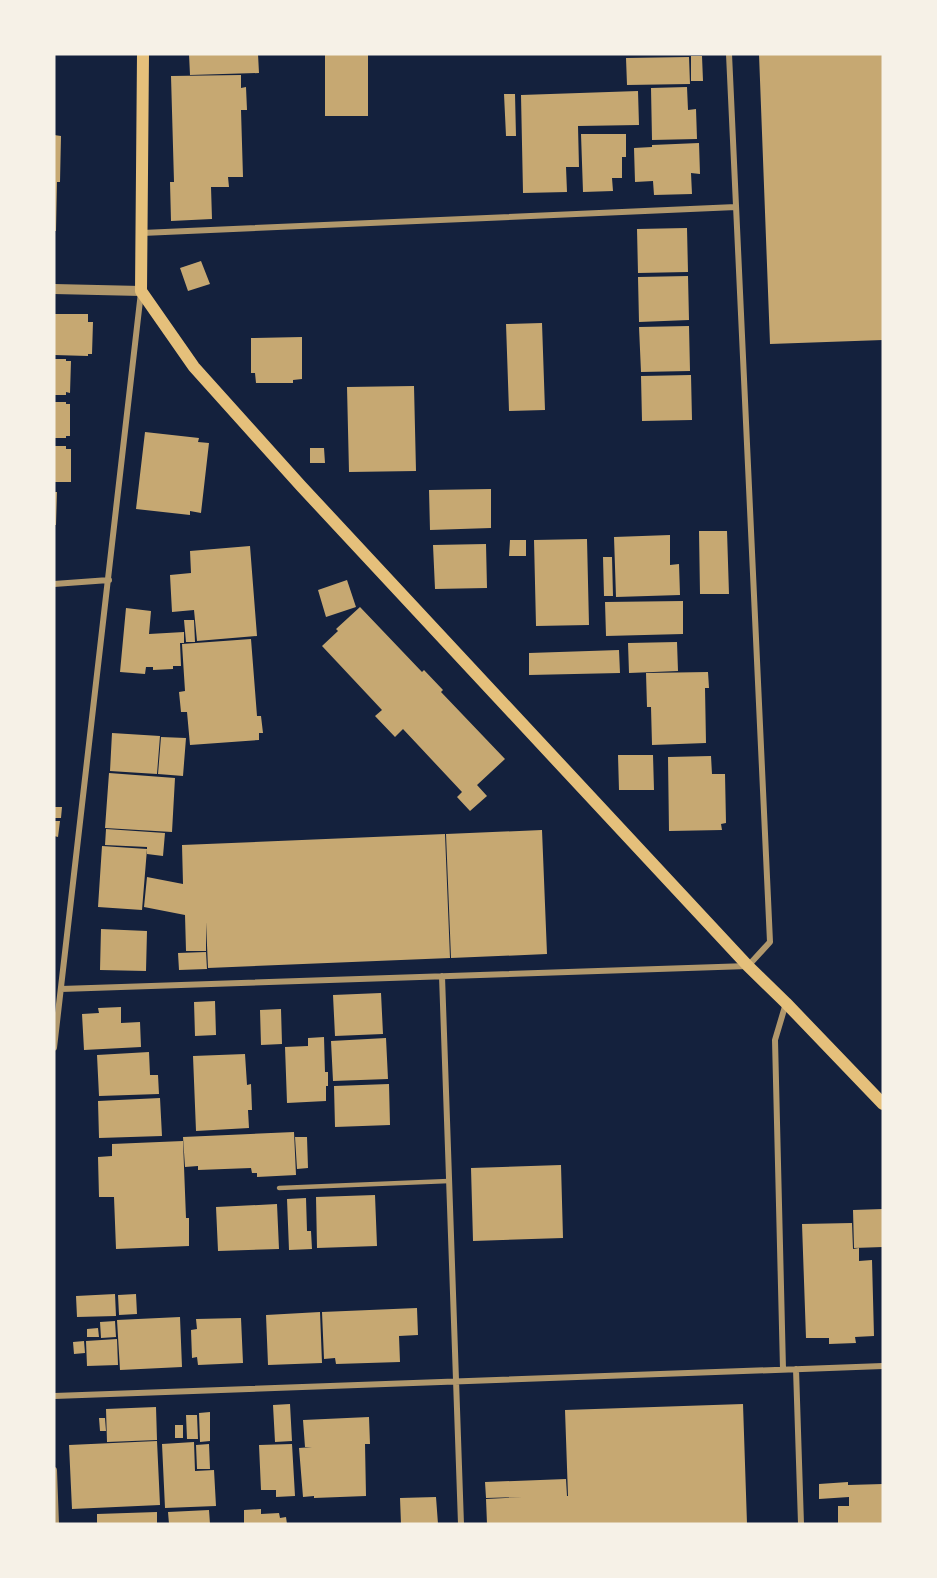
<svg xmlns="http://www.w3.org/2000/svg" width="937" height="1578" font-family="Montserrat,sans-serif">
	<style>
		.building { fill: #c6a872 }
		.lines { fill: none; stroke-linecap: round; stroke-linejoin: round }
		.service { stroke: #b1986c; stroke-width: 4.5 }
		.minor { stroke: #b1986c; stroke-width: 6 }
		.tertiary { stroke: #b1986c; stroke-width: 10 }
		.secondary { stroke: #e5c07b; stroke-width: 12 }
	</style>
	<rect width="100%" height="100%" fill="#14213d"/>
	<path class="building" d="M189,54H258L259,73L190,75Z
		M325,54H368V116H325Z
		M759,54H883V340L770,344Z
		M691,56H702L703,81H691Z
		M689,57L690,84L627,85L626,58Z
		M241,75V88L246,87L247,110H241L243,177H228L229,187H211L212,219L171,221L170,182H174L171,76Z
		M687,87L688,110L696,109L697,139L652,140L651,88Z
		M638,91L639,125L578,126L579,167H566L567,192L523,193L521,95Z
		M504,94H515L516,136H506Z
		M581,134H626V157H622V178H612L613,191L583,192Z
		M54,135L61,136L60,182H57L56,231H54Z
		M699,143L700,174L691,173L692,194L654,195L653,181L635,182L634,148L652,147V145Z
		M687,228L688,272L638,273L637,229Z
		M201,261L210,284L188,291L180,268Z
		M688,276L689,320L639,322L638,277Z
		M54,314H88V322H93L92,354H88V356L54,355Z
		M542,323L545,410L509,411L506,324Z
		M689,326L690,371L641,372L639,327Z
		M302,337V379L293,380V383H256L255,373H251V338Z
		M54,359H66V361H71L70,393L66,392V395H54Z
		M691,375L692,420L642,421L641,376Z
		M414,386L416,471L349,472L347,387Z
		M54,402H66V404H70V436H66V438H54Z
		M145,432L199,438L198,442L209,443L201,513L190,511V515L136,509Z
		M54,446H66V449H71V482H54Z
		M310,448H324L325,463H310Z
		M491,489V528L430,530L429,490Z
		M54,492H57L56,525H54Z
		M699,531H727L729,594H700Z
		M670,535V565L679,564L680,595L616,597L614,537Z
		M587,539L589,625L536,626L534,540Z
		M510,540H526V556H509Z
		M486,544L487,588L435,589L433,545Z
		M250,546L257,636L197,641L194,610L172,612L170,575L191,573L190,551Z
		M603,557H612L613,596H604Z
		M347,580L356,607L326,617L318,590Z
		M683,601V634L606,636L605,602Z
		M360,607L422,672L424,670L443,690L441,692L505,759L477,785L487,796L470,811L457,797L462,792L403,729L395,737L375,716L382,710L322,646L338,631L336,629Z
		M126,608L151,611L149,634L184,632V643H180L181,666H173V669L153,670V667H146L145,674L120,672Z
		M184,620H194L195,642H186Z
		M251,639L257,716H261L263,733H259V740L190,745L187,712H181L179,692L185,691L182,644Z
		M677,642L678,671L629,673L628,643Z
		M619,650L620,673L529,675V653Z
		M708,672L709,688H705L706,743L652,745L651,707H647L646,673Z
		M112,733L160,736L157,774L110,771Z
		M161,737L186,738L183,776L158,774Z
		M618,755H653L654,790H619Z
		M711,756L712,774H725L726,823L721,824L722,830L669,831L668,757Z
		M109,773L175,778L172,832L105,828Z
		M54,807H62L61,818H54Z
		M54,821H60L58,837L54,836Z
		M106,829L165,833L163,856L147,854V847L105,845Z
		M542,830L547,954L451,958L446,834Z
		M445,834L450,958L208,968L206,922V951H186L185,915L144,907L147,877L183,884L182,845Z
		M102,846L147,849L142,910L98,907Z
		M101,929L147,931L146,971L100,970Z
		M206,952L207,969L179,970L178,953Z
		M381,993L383,1034L335,1036L333,995Z
		M215,1001L216,1035L195,1036L194,1002Z
		M121,1007V1023L140,1022L141,1047L84,1050L82,1014L99,1013L98,1008Z
		M281,1009L282,1044L261,1045L260,1010Z
		M324,1037L325,1072H328V1086H326V1101L287,1103L285,1047L308,1046V1038Z
		M386,1038L388,1079L333,1081L331,1041Z
		M149,1052L150,1075H158L159,1094L99,1096L97,1055Z
		M245,1054L247,1085L251,1084L252,1110H248L249,1128L196,1131L193,1056Z
		M389,1084L390,1125L335,1127L334,1086Z
		M160,1098L162,1136L99,1138L98,1101Z
		M294,1132L296,1175L257,1177V1173H252L251,1168L198,1170V1166L185,1167L183,1137Z
		M295,1137H307L308,1168L297,1169Z
		M183,1141L186,1218H189V1246L116,1249L114,1197H99L98,1157L112,1156V1144Z
		M561,1165L563,1238L473,1241L471,1168Z
		M375,1195L377,1246L317,1248L316,1197Z
		M306,1198L307,1231H311L312,1249L289,1250L287,1199Z
		M277,1204L279,1249L218,1251L216,1207Z
		M883,1209V1247L854,1248L853,1210Z
		M852,1223L853,1249L859,1248V1261L872,1260L874,1336L855,1337L856,1343L829,1344V1338H806L802,1224Z
		M115,1294L116,1316L77,1317L76,1296Z
		M136,1294L137,1314L119,1315L118,1295Z
		M417,1308L418,1335L399,1336L400,1362L336,1364L335,1358L324,1359L322,1312Z
		M320,1312L322,1363L268,1365L266,1315Z
		M180,1317L182,1367L120,1370L117,1320Z
		M241,1318L243,1363L198,1365L197,1357L192,1358L191,1330L197,1329L196,1319Z
		M115,1321L116,1337L101,1338L100,1322Z
		M98,1328L99,1337H87V1329Z
		M117,1339L118,1365L87,1366L86,1341Z
		M84,1341L85,1353L74,1354L73,1342Z
		M290,1404L292,1441L275,1442L273,1405Z
		M743,1404L747,1524H487L486,1499L523,1497L486,1498L485,1482L566,1479L567,1496H568L565,1410Z
		M156,1407L157,1440L107,1442L106,1409Z
		M210,1412V1441L200,1442L199,1413Z
		M186,1415H197L198,1439H187Z
		M369,1417L370,1444H365L366,1496L314,1498V1496L303,1497L299,1448L312,1447H305L303,1420Z
		M99,1418H105L106,1431H100Z
		M175,1425H183V1438H175Z
		M157,1441L160,1505L72,1509L69,1445Z
		M194,1442L195,1471L214,1470L216,1506L165,1508L162,1444Z
		M209,1444L210,1469H197L196,1445Z
		M292,1444L295,1496L276,1497V1490H261L259,1445Z
		M848,1482V1485L883,1484V1524H838V1506H849V1497L819,1499V1484Z
		M436,1497L438,1524H401L400,1498Z
		M261,1509V1514L279,1513L280,1518L286,1517L287,1524H244V1510Z
		M209,1510L210,1524H169L168,1512Z
		M157,1512V1524H97V1514Z"/>
	<g class="lines">
		<path class="service" d="M279,1188L449,1181"/>
		<path class="minor" d="M142,233L736,207
			M54,584L109,580
			M442,976L461,1524
			M61,989L748,966L770,942L729,54
			M54,1048L141,292
			M783,1369L775,1040L786,1003
			M796,1369L801,1524
			M54,1396L883,1366
			M54,1470L56,1524"/>
		<path class="tertiary" d="M54,289L141,291"/>
		<path class="secondary" d="M143,54L141,291L194,367L301,486L748,966L786,1003L883,1104"/>
	</g>
	<rect width="937" height="1578" fill="none" stroke="#f6f1e7" stroke-width="111"/>
</svg>
